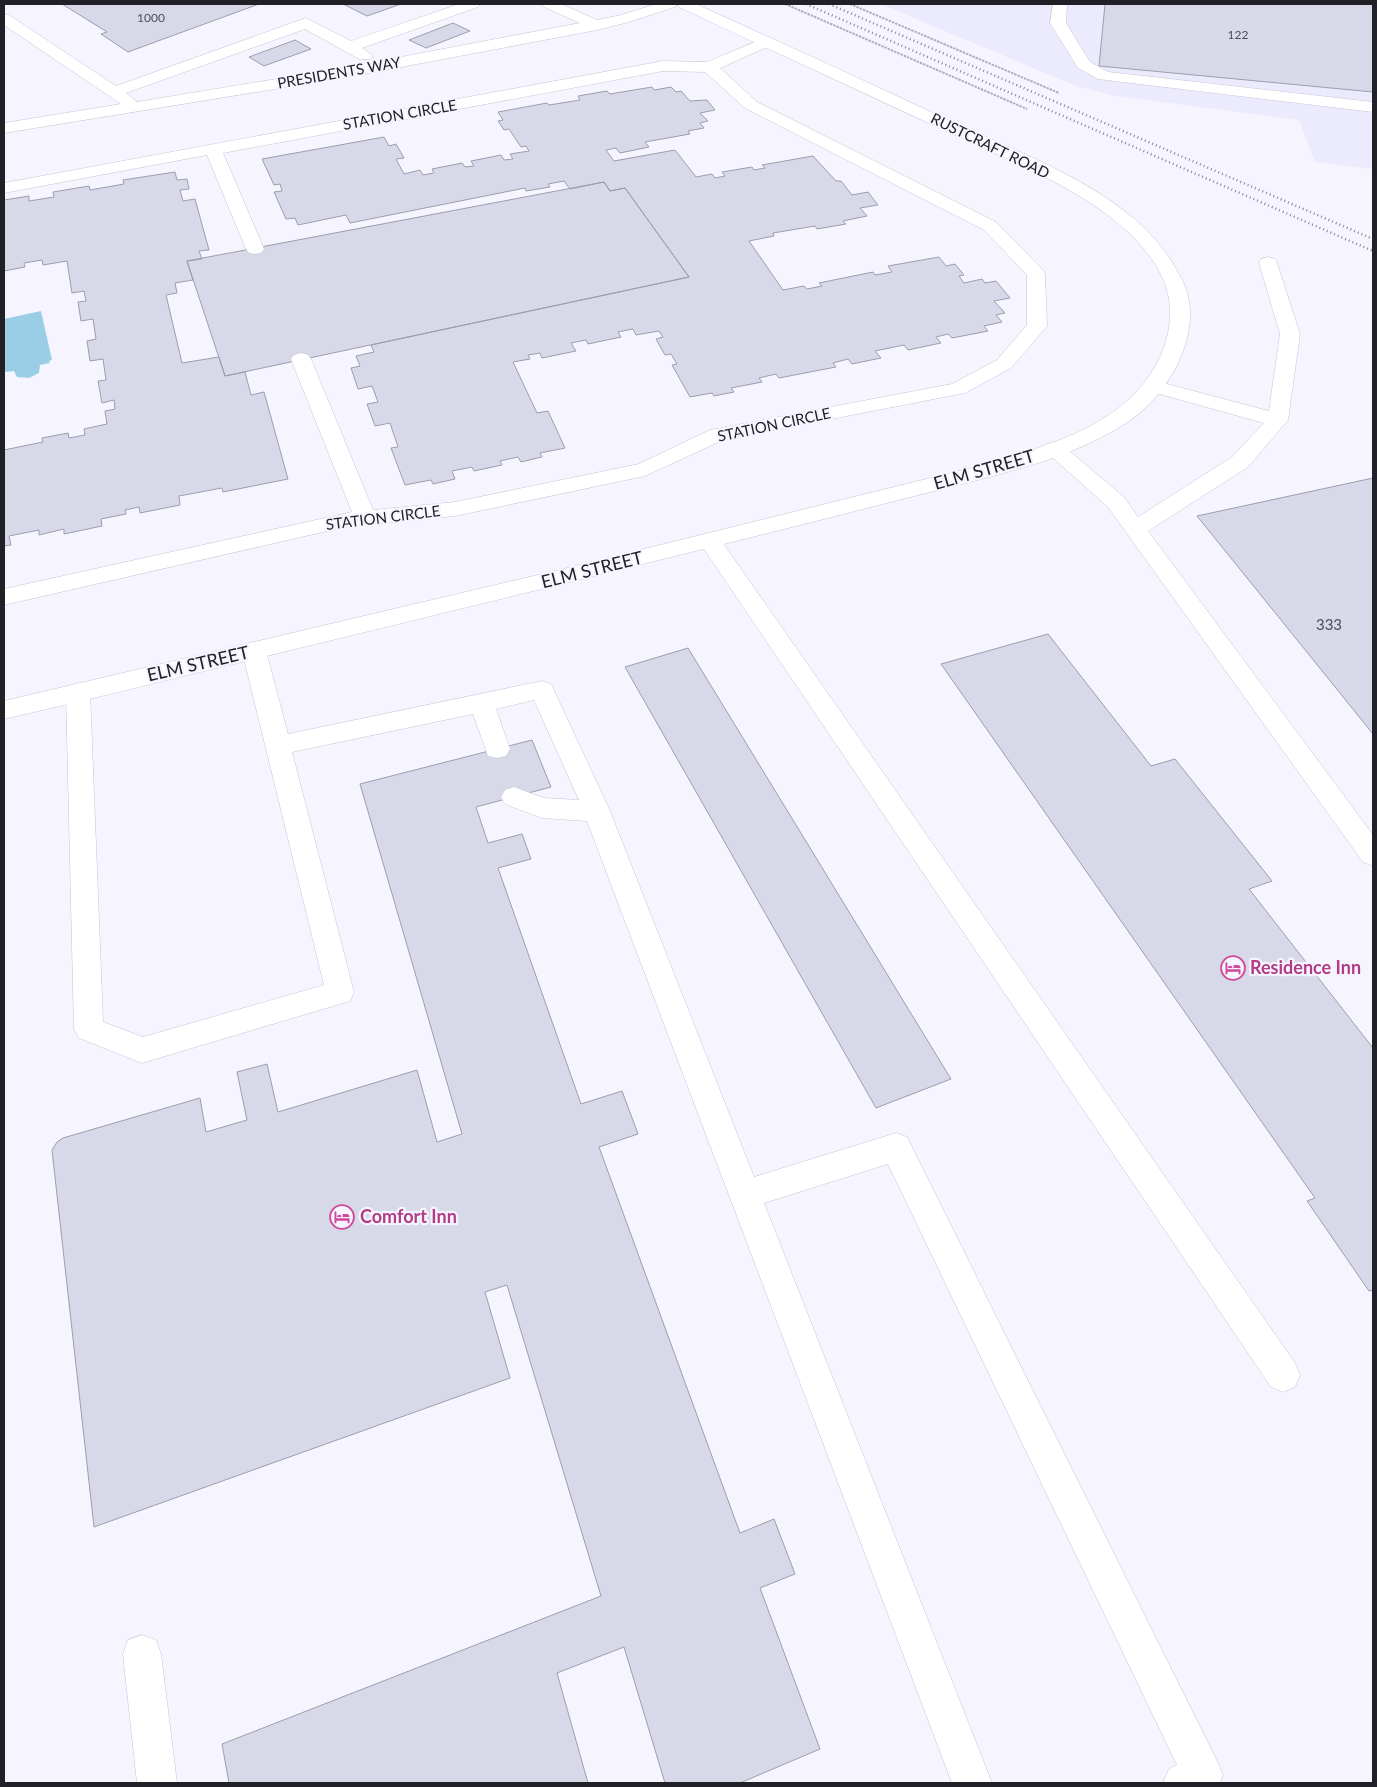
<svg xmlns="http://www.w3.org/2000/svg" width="1377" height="1787" font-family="Lato,sans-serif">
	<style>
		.built { fill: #ecebfd }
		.water { fill: #9acee7 }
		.building { fill: #d7d8e8; stroke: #9d9eac }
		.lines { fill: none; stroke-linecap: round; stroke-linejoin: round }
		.service-casing { stroke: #c5c4d3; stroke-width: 1 }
		.secondary-casing { stroke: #c5c4d3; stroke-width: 1 }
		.path { stroke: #b1b0b8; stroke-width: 2; stroke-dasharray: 2.5 1; stroke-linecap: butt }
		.service { fill: #fff; fill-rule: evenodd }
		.secondary { fill: #fff; fill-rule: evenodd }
		.rail { stroke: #88878f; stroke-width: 2.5; stroke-dasharray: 1 3; stroke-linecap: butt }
		.labels { text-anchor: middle; stroke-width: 4.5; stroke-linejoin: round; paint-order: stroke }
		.far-number-label { font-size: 12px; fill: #4e4e56 }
		.far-street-label { font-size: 15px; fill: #212026; stroke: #f6f5ff }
		.number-label { font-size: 15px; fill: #4e4e56 }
		.street-label { font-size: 18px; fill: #212026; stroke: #f6f5ff }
		.hotel-label { font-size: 18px; font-weight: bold; fill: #b23c85; stroke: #f6f5ff; text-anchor: start }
	</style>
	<rect width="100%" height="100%" fill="#f6f5ff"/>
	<path class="built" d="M880,4H1373V169L1315,162L1299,120L1115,96L1076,86Z"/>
	<path class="water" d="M41,311L52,360L49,361L50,363L40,365L39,373L29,378L17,377L14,371L6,372L4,370V319Z"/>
	<path class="building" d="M62,4H259L128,52L101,34L107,32Z
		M343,4H401L367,16Z
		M1105,4H1373V92L1099,66Z
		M453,23L470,31L426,48L409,40Z
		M295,40L311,49L264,66L249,57Z
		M652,87L654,90L671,87L676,92L681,91L690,101L707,100L715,110L700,113L708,121L700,123L704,128L688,131L690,134L645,142L649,147L620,153L616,148L606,150L614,161L675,150L696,177L712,174L715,178L725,176L722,172L752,167L754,170L765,168L762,165L813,156L836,181H841L852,195L868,192L878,205L860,208L867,216L843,221L846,224L817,229L815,226L773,233L774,236L749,241L783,290L804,286L807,289L822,286L819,283L873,272L875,275L892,272L888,266L939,257L946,266L955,264L964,275L959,276L964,283L982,279L985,283L996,281L1010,298L994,301L1005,313L996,315L1002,322L984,326L988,331L952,338L948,334L936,337L941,343L908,350L904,345L875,351L881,358L852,364L848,359L833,363L836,367L779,378L776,374L759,378L762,382L731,388L734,392L714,396L712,393L690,397L672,365L677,364L671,354L665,355L656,339L663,337L659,331L636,335L633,329L618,332L621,337L588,344L586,340L571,343L576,351L542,358L540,353L528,355L530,359L513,362L537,413L548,411L565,448L540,453L542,457L521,462L518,457L500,461L502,465L474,471L472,467L452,471L455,479L433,484L431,480L405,485L391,448L398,447L390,423L375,426L367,404L378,402L372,386L358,389L351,368L360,366L356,356L374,352L371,345L689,277L625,188L610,191L604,182L570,189L564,181L548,184L550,187L526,191L525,188L350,223L346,215L298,225L295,218L286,219L274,192L282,191L280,184L274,185L262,159L384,137L389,146L396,144L404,158L396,159L404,174L420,170L423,175L434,173L432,169L462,163L465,167L474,166L471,161L501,155L504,160L513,159L510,154L529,151L526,146L521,147L509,129L504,130L498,121L503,120L498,112L547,103L549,105L580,100L578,96L607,91L610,94Z
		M175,172L177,180L187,179L189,189L180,190L183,201L195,199L209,250L199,251L202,259L187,261L193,280L175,283L177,293L166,295L182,363L219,357L225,376L245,372L251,395L264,392L288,479L223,492L222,488L179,496L180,505L140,513L139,507L125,510L126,514L101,519L102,526L64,534V529L39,535V530L9,536L11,545L4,546V450L43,442L42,438L68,433L69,438L85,435L84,429L107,424L105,411L115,409L114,400L102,403L98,381L106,380L103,359L90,361L87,341L96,339L93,319L81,321L78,302L86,301L84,291L72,293L67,261L43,265L42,260L24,263L25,267L4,271V200L29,196V201L54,197L53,192L89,186L90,190L124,184L123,180Z
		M604,182L610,191L625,188L689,277L225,376L187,261Z
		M1373,478V734L1197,516Z
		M1048,634L1151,766L1175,759L1272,881L1249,889L1373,1048V1290L1369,1291L1307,1201L1315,1198L941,664Z
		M688,648L951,1079L876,1108L625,667Z
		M532,740L551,787L476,807L488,843L522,834L531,859L498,868L581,1104L622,1091L638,1134L599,1147L740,1533L774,1519L795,1574L760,1588L820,1749L740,1783H665L624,1647L557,1673L588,1783H229L222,1744L601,1596L507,1285L485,1292L510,1378L94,1527L52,1150L57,1142L63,1138L200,1098L206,1132L247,1120L237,1072L267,1064L278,1112L417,1070L437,1142L462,1134L360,784Z"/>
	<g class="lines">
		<g class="service-casing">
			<path id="service" d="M459,4H480L478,7L362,48L373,56L371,59H359L305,29L126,93L137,102L343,68L580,23L544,7L542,4H561L597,20L621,15L656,4H677L675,7L629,22L597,30L343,78L4,133V123L121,104L4,25V14L9,15L116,86L306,18L351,41Z
				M1053,4H1067L1066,23L1090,62L1108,72L1373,102V112L1098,79L1078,68L1050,23Z
				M767,37L772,39L775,42L772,45L720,68L757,102L996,222L1043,270L1045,274L1047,326L1011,368L965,393L723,440L645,476L455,516L345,527L4,605V589L352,512L291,359L294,355L301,353L308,355L311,359L373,510L455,502L639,464L710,430L952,384L997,360L1027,325V275L984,230L745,108L705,72L663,71L223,153L264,249L261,253L255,254L249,253L246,249L207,155L4,193V183L663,61L707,62Z
				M1268,257L1275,259L1277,263L1300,334L1288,420L1248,467L1148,531L1373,835V866L1363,862L1108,507L1043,449L1047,444L1054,442L1061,444L1124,497L1138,517L1232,457L1264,423L1145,390L1142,386L1145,382L1152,380L1269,411L1280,334L1259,263L1261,259Z
				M710,534L718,536L1295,1363L1300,1375L1295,1387L1283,1392L1271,1387L702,546L699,541L702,536Z
				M254,643L263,645L266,651L288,734L542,681L551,684L610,811L754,1177L896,1133L907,1137L1217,1761L1223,1775L1220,1783H1163L1169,1769L1177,1765L888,1164L764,1203L992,1783H952L587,821L542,818L505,804L501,797L505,790L514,787L544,798L579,800L534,700L496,709L510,749L506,756L497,758L488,756L473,714L292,752L354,992L350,1001L142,1063L79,1038L74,1029L66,692L69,686L78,683L87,686L90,692L103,1022L143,1037L324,985L242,651L245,645Z
				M142,1635L156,1640L161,1654L177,1783H137L123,1654L128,1640Z"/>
		</g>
		<g class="secondary-casing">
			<path id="secondary" d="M677,4H696C782,43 869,83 955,123C1015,150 1081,175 1132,217C1154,235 1172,258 1184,284C1205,332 1168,397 1126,423C1071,459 1001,474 938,490C883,504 828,518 772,532C600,575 427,617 254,659C171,679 87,700 4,719V701L559,570L983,465C1053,444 1139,422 1165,344C1178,304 1166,273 1138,242C1091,191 1004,158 941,129C854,88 766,48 679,7Z"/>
		</g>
		<path class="path" d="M785,4L1027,109
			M850,4L1059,93"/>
		<use href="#service" class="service"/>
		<use href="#secondary" class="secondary"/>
		<path class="rail" d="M806,4L1373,251
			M829,4L1373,239"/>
	</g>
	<defs>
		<g id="hotel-ring" transform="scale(1.25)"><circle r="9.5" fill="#f6f5ff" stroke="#d1479c" stroke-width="1.5"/><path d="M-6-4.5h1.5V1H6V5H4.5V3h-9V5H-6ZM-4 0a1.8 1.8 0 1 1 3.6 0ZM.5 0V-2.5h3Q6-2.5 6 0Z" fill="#d1479c"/></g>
	</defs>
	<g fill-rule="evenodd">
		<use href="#hotel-ring" x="1233" y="968"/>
		<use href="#hotel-ring" x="342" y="1217"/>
	</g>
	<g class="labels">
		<g class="far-number-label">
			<text x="151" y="22">1000</text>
			<text x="1238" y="39">122</text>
		</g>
		<g class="far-street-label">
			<text transform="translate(339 73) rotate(-10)" y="5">PRESIDENTS WAY</text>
			<text transform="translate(400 115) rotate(-10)" y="5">STATION CIRCLE</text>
			<text transform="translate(990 146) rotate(26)" y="5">RUSTCRAFT ROAD</text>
			<text transform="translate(774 425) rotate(-12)" y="5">STATION CIRCLE</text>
			<text transform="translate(383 518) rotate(-7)" y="5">STATION CIRCLE</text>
		</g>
		<g class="number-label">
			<text x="1329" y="630">333</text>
		</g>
		<g class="street-label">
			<text transform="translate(984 470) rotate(-16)" y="6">ELM STREET</text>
			<text transform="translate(592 570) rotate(-14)" y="6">ELM STREET</text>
			<text transform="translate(198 664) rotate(-13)" y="6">ELM STREET</text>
		</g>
		<g class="hotel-label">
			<text x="1250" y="974">Residence Inn</text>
			<text x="360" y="1223">Comfort Inn</text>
		</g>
	</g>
	<rect width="1377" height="1787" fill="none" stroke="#212026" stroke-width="10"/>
</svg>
